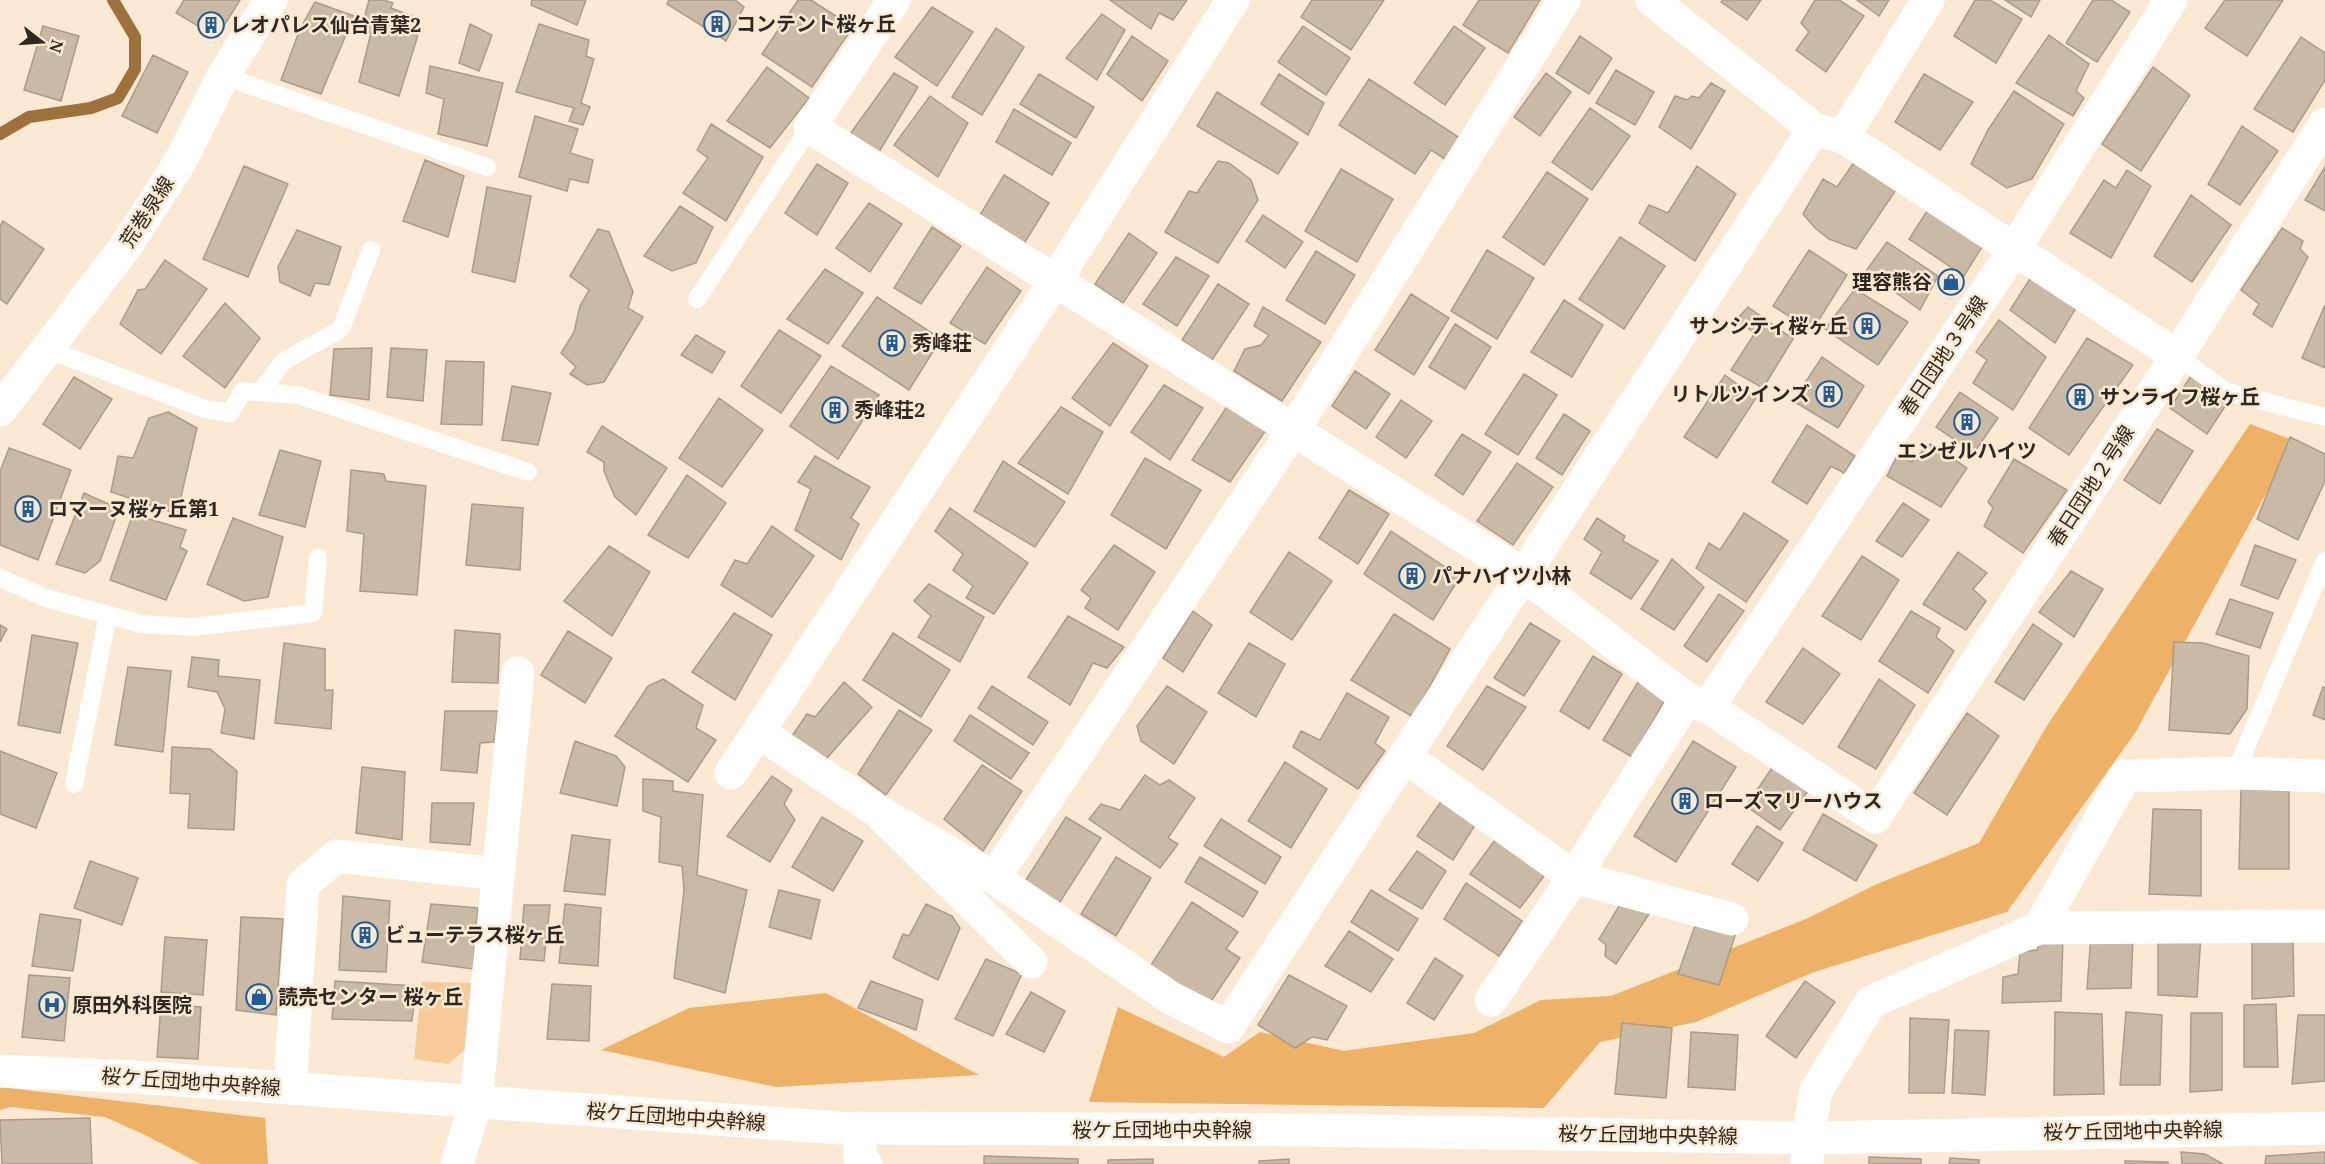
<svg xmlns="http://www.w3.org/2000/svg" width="2325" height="1164" font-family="'Noto Serif','Noto Sans JP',serif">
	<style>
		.green { fill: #f7cb99 }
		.forest { fill: #edb168 }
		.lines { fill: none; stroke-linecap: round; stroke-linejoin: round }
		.stream { stroke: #9c713b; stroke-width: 12 }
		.building { fill: #cab9a5; stroke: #ac9b88; stroke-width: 1.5 }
		.service { stroke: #fff; stroke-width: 18 }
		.minor { stroke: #fff; stroke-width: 33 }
		.tertiary { stroke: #fff; stroke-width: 33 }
		.labels { text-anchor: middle; stroke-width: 5; stroke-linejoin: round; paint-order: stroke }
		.poi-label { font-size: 20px; font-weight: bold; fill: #2f2820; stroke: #fbe9d4; text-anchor: start }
		.street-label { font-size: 20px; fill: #2f2820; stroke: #fbe9d4 }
	</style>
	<rect width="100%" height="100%" fill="#fbe9d4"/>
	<path class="green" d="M422,982L472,983L467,1048L448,1064L414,1059Z"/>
	<path class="forest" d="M2250,424L2295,441L2135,733L2007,912L1814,972L1696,1022L1600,1042L1544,1108L1089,1102L1118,1007L1224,1057L1260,1032L1344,1051L1474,1033L1541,1000L1611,996L1806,919L1877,884L1979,843L2048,724Z
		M826,993L979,1075L776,1087L601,1050L689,1008Z
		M0,1087L265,1118L268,1164H201L143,1134L105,1117L10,1107L0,1110Z"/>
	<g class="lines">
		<path class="stream" d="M0,134L29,117L91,108L118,98L135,69V37L113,0"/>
	</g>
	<path class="building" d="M184,0H240L217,37L176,13Z
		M369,0H383L393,3L391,8L412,16L409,33L418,35L399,96L359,82L371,33L361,30Z
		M532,0H586L577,25L531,5Z
		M669,0H735L744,7L726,41L667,4Z
		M798,0H811L853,27L812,87L762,54Z
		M1110,0H1187L1173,20L1159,13L1151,29Z
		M1312,0H1384L1351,50L1301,17Z
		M1479,0H1540L1508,53L1463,25Z
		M1723,0H1761L1747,20L1721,2Z
		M1815,0H1839L1864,16L1826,72L1796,50L1809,32L1801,23Z
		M1857,0H1889L1879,16Z
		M1975,0H1990L2022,19L1996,63L1954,36Z
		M2005,0H2040L2031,17Z
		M2093,0H2111L2130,12L2097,62L2066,43Z
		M2225,0H2283L2247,56L2205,28Z
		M315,2L354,16L321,94L281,80L300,29Z
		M932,7L973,32L937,86L895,57Z
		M1102,14L1125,30L1097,80L1066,58Z
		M470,24L492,35L479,71L459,63Z
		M539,24L589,40L586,56L594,59L581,103L590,107L583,125L569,121L574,108L516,92Z
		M43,26L79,36L61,101L24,90Z
		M1303,26L1350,58L1326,95L1278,62Z
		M1454,26L1485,48L1445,105L1414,83Z
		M996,28L1024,47L982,115L952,97Z
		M2049,35L2089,64L2076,91L2084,98L2073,116L2016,83Z
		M1132,36L1168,61L1142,101L1107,74Z
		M1580,36L1612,58L1589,94L1556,73Z
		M2301,37L2325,53V80L2293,132L2254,109Z
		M153,55L188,72L157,133L122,116Z
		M430,66L503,83L487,146L438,134L444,99L426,93Z
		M767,67L809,98L770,148L727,121Z
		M2153,67L2190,95L2141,171L2102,144Z
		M1616,70L1654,92L1635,125L1596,103Z
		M894,73L918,87L879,152L850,134Z
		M1546,73L1571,92L1540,136L1514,117Z
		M1039,74L1094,107L1076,138L1020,104Z
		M1279,74L1324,103L1308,135L1261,104Z
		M1924,74L1973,102L1940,150L1895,122Z
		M1369,79L1460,138L1446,160L1431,150L1415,174L1339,125Z
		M1711,83L1725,91L1691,149L1659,127L1675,96L1687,100L1692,96L1699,98Z
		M2014,91L2064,124L2032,179L2007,188L1971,164L1988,130Z
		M1217,92L1298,143L1278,174L1197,126Z
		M930,96L968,123L938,177L894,145Z
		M1590,108L1630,136L1592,190L1552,162Z
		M1014,109L1071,143L1052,175L996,142Z
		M535,116L578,129L570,153L593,160L588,183L570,179L567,191L519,177Z
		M711,124L763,157L726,221L683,193L708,158L697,150Z
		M2242,126L2278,151L2240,205L2208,184Z
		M1859,155L1900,184L1856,249L1829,239L1815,228L1803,214L1823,179L1837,187Z
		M425,160L464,176L448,237L403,221Z
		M1218,161L1229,163L1251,180L1258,200L1218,263L1165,232L1189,191L1197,193Z
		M817,164L848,183L817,235L785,213Z
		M244,166L288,184L248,277L203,259Z
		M1697,166L1736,194L1695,261L1639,223L1649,205L1668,213Z
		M2325,167V211L2305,200Z
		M1341,169L1393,199L1357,262L1305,231Z
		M2127,170L2151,186L2111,258L2070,233L2104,180L2116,188Z
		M1547,172L1588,199L1544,265L1503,237Z
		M1004,175L1049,203L1022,247L977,220Z
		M487,187L531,196L515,282L472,272Z
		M2191,195L2231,225L2192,282L2154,256Z
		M869,203L902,224L870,272L836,248Z
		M1931,205L1985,242L1964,276L1909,239Z
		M680,206L713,227L696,263L672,271L644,256Z
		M1263,215L1303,242L1285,268L1246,241Z
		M3,221L44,249L7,304L0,299V226Z
		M932,227L961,246L921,304L894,288Z
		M2282,228L2303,241L2300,249L2308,257L2272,327L2253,314L2259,304L2241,290Z
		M598,229L609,232L633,292L628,308L643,317L604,382L587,385L570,374L576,367L561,353L574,332L580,306L589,290L570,276Z
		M297,230L341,247L329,285L315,283L310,296L280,282L278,267Z
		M1129,233L1157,253L1123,303L1095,284Z
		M1620,237L1665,266L1624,329L1579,299Z
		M1887,242L1938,276L1920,310L1866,271Z
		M1487,250L1534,278L1497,339L1451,311Z
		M1809,250L1847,275L1812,331L1773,306Z
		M1316,251L1355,275L1325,324L1286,300Z
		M1176,257L1209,276L1177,326L1143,304Z
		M165,260L207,289L161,354L120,324L138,290L145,289Z
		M987,267L1021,291L985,344L950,323Z
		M825,269L863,293L828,344L787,319Z
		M2033,274L2079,303L2055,343L2010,310Z
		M1218,284L1249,304L1212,360L1182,340Z
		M1855,289L1908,322L1878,365L1825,329Z
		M1411,294L1449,318L1414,375L1375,350Z
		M877,297L941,339L909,390L842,346Z
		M1564,300L1603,325L1572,377L1531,352Z
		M225,303L260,338L225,388L183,356Z
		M2325,305V368L2302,358Z
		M1263,307L1321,342L1282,401L1234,371L1245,349L1261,345L1269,335L1254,326Z
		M1748,307L1793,339L1763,388L1731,370L1755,333L1736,320Z
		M1999,320L2046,357L2013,410L1973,383L1987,360L1976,352Z
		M1455,324L1491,347L1465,389L1429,367Z
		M779,330L821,356L781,413L741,386Z
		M696,335L725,352L712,373L681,355Z
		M2087,338L2133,365L2069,455L2029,428Z
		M1113,343L1148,366L1110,426L1072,398Z
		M372,348L369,400L330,395L334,349Z
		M391,348L427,350L423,401L387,397Z
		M1822,357L1864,386L1838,428L1793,401Z
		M446,361L484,362L482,425L441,424Z
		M831,366L879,395L838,459L790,426Z
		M1355,371L1390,394L1366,429L1332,406Z
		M1524,374L1557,395L1518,455L1485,434Z
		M1725,375L1756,398L1717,458L1684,437Z
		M2191,376L2228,402L2207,434L2170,408Z
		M74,377L112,399L80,449L43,424Z
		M1164,385L1203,408L1170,460L1131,432Z
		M512,386L551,393L538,445L502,440Z
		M1960,392L1998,418L1974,453L1936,427Z
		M719,398L763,430L722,487L679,458Z
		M1401,400L1432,421L1406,458L1376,437Z
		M1228,405L1266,430L1230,482L1192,460Z
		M1061,407L1103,432L1068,494L1018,463Z
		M168,412L197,428L177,514L111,492L118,456L133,458L149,418Z
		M1564,414L1590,431L1562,475L1536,458Z
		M1807,425L1855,456L1844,473L1831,466L1807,504L1772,482Z
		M602,426L667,468L636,515L615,497L604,471V462L587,452Z
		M2157,429L2193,451L2160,504L2124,480Z
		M1462,434L1491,452L1463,495L1435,475Z
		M2290,437L2325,454V481L2298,540L2257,519Z
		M1930,444L1967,468L1941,507L1887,476L1898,454L1911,462Z
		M9,448L71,470L38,560L0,545V472Z
		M280,450L321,461L305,527L259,515Z
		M815,456L870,487L851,518L859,524L841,560L795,530L811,489L798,482Z
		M1145,458L1201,490L1166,549L1111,515Z
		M2014,459L2067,490L2023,553L1984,526L1993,508L1988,502Z
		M1003,461L1065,502L1035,547L974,511Z
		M1517,463L1553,487L1513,545L1477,521Z
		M351,470L384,474L386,481L426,486L417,595L360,591L364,534L347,531Z
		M687,475L726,503L688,558L648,535Z
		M1349,490L1389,514L1358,564L1319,538Z
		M84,493L119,509L100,561L85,573L56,564Z
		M1903,503L1929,520L1902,557L1876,541Z
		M472,504L523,508L520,570L466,565Z
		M950,508L1028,563L994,614L966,598L973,586L953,570L963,554L935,531Z
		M1744,513L1788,541L1746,602L1696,568L1709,543L1720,550Z
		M133,514L186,530L180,547L187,551L166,600L110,580Z
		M233,518L283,537L268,597L244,601L207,584Z
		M1597,518L1625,536L1623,541L1658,561L1631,599L1590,573L1602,552L1584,539Z
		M772,526L814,556L772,617L721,585L735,560L747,564Z
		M1391,531L1460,577L1433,620L1364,574Z
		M1114,545L1155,572L1118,630L1085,608L1091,598L1081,590Z
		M2255,545L2296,560L2278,599L2241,585Z
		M609,546L650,572L612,636L564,601Z
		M1289,552L1332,581L1292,640L1250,612Z
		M1958,552L1987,573L1973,589L1986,601L1966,630L1923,604Z
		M1862,556L1899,580L1861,640L1822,616Z
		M1672,559L1704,587L1674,630L1641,609Z
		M2071,571L2103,589L2074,637L2039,612Z
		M929,584L984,617L960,662L918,637L931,616L914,601Z
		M1719,594L1744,611L1707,662L1684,646Z
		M2230,599L2273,613L2260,648L2216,634Z
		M1193,611L1212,625L1183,672L1163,658Z
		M1911,611L1940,628L1936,637L1954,651L1928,693L1879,661Z
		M734,613L772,635L735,700L692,672Z
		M1394,614L1450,649L1413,717L1351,680Z
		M1068,616L1124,647L1107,668L1093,663L1070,705L1028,677Z
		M1530,623L1560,641L1524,696L1494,678Z
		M2033,624L2062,644L2024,700L1995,682Z
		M0,625L7,629L0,642Z
		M455,630L500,634L498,683L452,682Z
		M568,631L612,658L585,703L541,675Z
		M893,633L950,670L921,717L863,680Z
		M32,635L78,643L60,733L18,725Z
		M2174,642L2203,643L2249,656L2247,709L2230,734L2169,730Z
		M284,643L325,649V690H333L331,729L275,723Z
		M1249,643L1285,664L1256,717L1218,693Z
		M1803,648L1840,674L1803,724L1766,702Z
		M1593,656L1622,674L1589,729L1560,711Z
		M192,657L219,660L218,676L260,680L254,739L221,733L225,709L217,692L188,687Z
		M128,667L171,671L163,752L115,745Z
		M663,679L703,705L696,728L716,740L688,782L615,736L648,686Z
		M1879,679L1915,705L1876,769L1838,747Z
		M844,682L872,707L827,758L792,736L807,714L815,717Z
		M1638,682L1666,698L1632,757L1603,740Z
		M992,686L1048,722L1033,745L978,708Z
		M1167,686L1207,712L1174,764L1141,741L1137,726Z
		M1487,686L1526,707L1483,770L1447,746Z
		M2323,687L2325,688V720L2313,715Z
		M1347,693L1389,717L1375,743L1385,751L1358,789L1293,747L1301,731L1320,740Z
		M899,710L932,730L886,795L858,774Z
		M445,711H498L494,742L480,743L477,773L441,770Z
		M1967,713L1999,736L1947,815L1914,793Z
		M970,715L1029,753L1011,779L954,741Z
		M575,741L616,756L625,767L617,806L560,793Z
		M1693,741L1736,767L1676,862L1634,836Z
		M172,747L210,749L237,771L234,830L188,828L190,794L170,793Z
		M0,751L57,773L36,828L0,814Z
		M1285,762L1327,789L1291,848L1248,821Z
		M1776,762L1811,787L1780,830L1746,806Z
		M982,765L1022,791L983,851L944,819Z
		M362,767L405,772L402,840L356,833Z
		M1145,775L1160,785L1169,780L1195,798L1168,838L1178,844L1160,868L1089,819L1101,804L1120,810Z
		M772,776L792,790L784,804L795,820L770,862L727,836Z
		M643,779L673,781V791L703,795L697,875L747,890L725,993L674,978L684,890L682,866L659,862L661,817L643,811Z
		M2241,789L2289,791V869H2239Z
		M1442,800L1477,822L1453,860L1417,836Z
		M432,803H474L470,845L430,842Z
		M2153,809L2201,810V896L2149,894Z
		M1823,814L1877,845L1856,881L1803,850Z
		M822,817L863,841L833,891L792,867Z
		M1066,817L1101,838L1058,905L1024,883Z
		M1221,819L1281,857L1265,884L1204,846Z
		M1757,826L1783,843L1758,881L1732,864Z
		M572,835L610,840L605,895L564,891Z
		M1495,840L1545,875L1520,908L1470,874Z
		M1417,851L1446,871L1422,909L1389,890Z
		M1116,857L1151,878L1116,936L1081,914Z
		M1200,857L1258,892L1243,917L1185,882Z
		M90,861L138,878L122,925L74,908Z
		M1466,883L1522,921L1499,956L1444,919Z
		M779,890L820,900L811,939L769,927Z
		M1371,890L1418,919L1398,951L1351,922Z
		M343,896L390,901L386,972L339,970Z
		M1624,898L1651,911L1616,964L1605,956L1606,945L1599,939Z
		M1192,902L1238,932L1226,949L1240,958L1208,1006L1149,968Z
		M431,904L478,908L473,969L422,962Z
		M565,904L601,908L598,966L559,963Z
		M926,904L952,916L960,928L938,980L893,958L903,934L909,936Z
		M524,905H550L544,961L520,959Z
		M40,914L81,920L73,971L32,966Z
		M241,917L283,919L276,1015L236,1010Z
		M1697,920L1736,933L1719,985L1678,974Z
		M1349,931L1393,959L1371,992L1325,966Z
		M2201,933L2197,997L2158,995V937Z
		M2091,935L2133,936L2131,988L2087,989Z
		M2252,935L2293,937L2294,996L2252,999Z
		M165,937L207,940L203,995L161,992Z
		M2063,937L2061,1001L2002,1003L2003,977L2018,974L2020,952L2037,950L2042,939Z
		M1435,958L1463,976L1434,1020L1407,1003Z
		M986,959L1022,974L993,1036L955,1019Z
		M29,975L70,978L64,1041L22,1037Z
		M1289,975L1347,1006L1327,1040L1312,1037L1295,1048L1258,1025Z
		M335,981L416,986L412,1021L332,1019Z
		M871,981L923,1000L916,1030L858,1008Z
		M1805,981L1835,1002L1796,1058L1766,1036Z
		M552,984L591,986L589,1041L547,1039Z
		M1031,992L1065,1011L1044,1052L1006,1034Z
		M161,1004L201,1007L198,1059L157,1057Z
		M2276,1004L2278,1067H2244V1005Z
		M2055,1012L2102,1014L2104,1094L2054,1095Z
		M2126,1012L2162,1015L2160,1085H2120Z
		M2191,1013H2222V1090L2190,1092Z
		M2298,1015H2325V1081L2292,1084Z
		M1910,1018L1949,1020L1944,1093H1909Z
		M1622,1023L1672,1028L1666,1098L1615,1094Z
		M1955,1030L1989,1031L1985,1095L1952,1093Z
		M1691,1032L1738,1035L1735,1090L1688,1087Z
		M90,1118L92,1164H2L0,1120Z
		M2181,1152L2205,1154L2223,1164H2182Z
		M2325,1152V1164H2265L2266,1156Z
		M984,1156L1078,1159V1164H984Z
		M1869,1157L1921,1159V1164H1869Z
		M1950,1158L1979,1160V1164H1949Z
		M1153,1159V1164H1108V1160Z
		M1289,1159V1164H1259V1161Z
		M2125,1161L2168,1162V1164H2125Z"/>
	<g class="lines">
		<path class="service" d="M223,76L487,167
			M697,299L810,127
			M47,349L205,409L230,413L243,391L298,395L528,472
			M2177,356L2227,392L2325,417
			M260,392L284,361L341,329L371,250
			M0,578L46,598L141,624L192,627L313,613L318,558
			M2235,773L2325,561
			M74,784L108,615"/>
		<path class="minor" d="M894,0L810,127L1523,574L1687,699L1708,707L1875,817L2177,356L2325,124
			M1652,0L1814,129L1843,137L2177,356
			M1843,137L1928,0
			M1708,707L2014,250L2171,0
			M758,732L876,810L1031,962
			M1404,756L1574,877L1732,919
			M731,773L1055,281L1233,0
			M876,810L994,878L1171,998L1228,1027L1814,129
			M994,878L1294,429L1564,0
			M2039,928L2125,776L2235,773L2325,776
			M1491,1000L1574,877L1687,699
			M290,1088L303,884L337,856L498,874
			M860,1128V1158L866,1164
			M457,1164L476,1102L518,673
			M1807,1164L1808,1138L1816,1091L1871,1002L2039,928L2325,926"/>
		<path class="tertiary" d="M0,410L126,246L180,162L223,76L271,0
			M0,1071L136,1077L840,1128L1306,1130L1808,1138L2325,1128"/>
	</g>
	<defs>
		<g id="building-ring" transform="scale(1.35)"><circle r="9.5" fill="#fbe9d4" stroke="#225c94" stroke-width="1.5"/><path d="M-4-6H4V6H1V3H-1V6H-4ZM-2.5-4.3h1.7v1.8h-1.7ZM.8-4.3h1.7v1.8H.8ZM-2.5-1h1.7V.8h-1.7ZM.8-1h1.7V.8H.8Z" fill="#225c94"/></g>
		<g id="shop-ring" transform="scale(1.35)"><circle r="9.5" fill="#fbe9d4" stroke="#225c94" stroke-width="1.5"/><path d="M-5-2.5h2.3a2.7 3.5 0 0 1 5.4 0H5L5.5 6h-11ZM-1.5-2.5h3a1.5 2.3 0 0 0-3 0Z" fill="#225c94"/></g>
		<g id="hospital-ring" transform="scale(1.35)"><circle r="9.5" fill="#fbe9d4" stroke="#225c94" stroke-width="1.5"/><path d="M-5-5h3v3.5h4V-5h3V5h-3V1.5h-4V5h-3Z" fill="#225c94"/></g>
	</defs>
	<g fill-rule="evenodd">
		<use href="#building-ring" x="717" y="24"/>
		<use href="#building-ring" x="211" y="25"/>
		<use href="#shop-ring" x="1951" y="282"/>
		<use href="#building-ring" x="1867" y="326"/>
		<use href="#building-ring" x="892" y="343"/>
		<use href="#building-ring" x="1829" y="394"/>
		<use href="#building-ring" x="2080" y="397"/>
		<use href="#building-ring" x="835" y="410"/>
		<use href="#building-ring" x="1967" y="422"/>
		<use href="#building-ring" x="28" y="509"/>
		<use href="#building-ring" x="1412" y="576"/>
		<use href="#building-ring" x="1685" y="801"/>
		<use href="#building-ring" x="365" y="935"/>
		<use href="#shop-ring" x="259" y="997"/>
		<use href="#hospital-ring" x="52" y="1005"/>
	</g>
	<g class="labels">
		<g class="poi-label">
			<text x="736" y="31">コンテント桜ヶ丘</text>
			<text x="230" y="32">レオパレス仙台青葉2</text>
			<text x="1932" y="289" text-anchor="end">理容熊谷</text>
			<text x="1848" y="333" text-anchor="end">サンシティ桜ヶ丘</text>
			<text x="912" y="350">秀峰荘</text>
			<text x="1810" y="401" text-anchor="end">リトルツインズ</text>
			<text x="2100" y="404">サンライフ桜ヶ丘</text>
			<text x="854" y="417">秀峰荘2</text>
			<text x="1967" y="458" text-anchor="middle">エンゼルハイツ</text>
			<text x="48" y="516">ロマーヌ桜ヶ丘第1</text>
			<text x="1432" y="583">パナハイツ小林</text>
			<text x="1704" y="808">ローズマリーハウス</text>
			<text x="385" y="942">ビューテラス桜ヶ丘</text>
			<text x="278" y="1004">読売センター 桜ヶ丘</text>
			<text x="72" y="1012">原田外科医院</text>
		</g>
		<g class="street-label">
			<text transform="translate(147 212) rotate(-57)" y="7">荒巻泉線</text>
			<text transform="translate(1943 356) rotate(-56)" y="7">春日団地３号線</text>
			<text transform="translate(2091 486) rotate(-57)" y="7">春日団地２号線</text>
			<text transform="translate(191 1082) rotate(4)" y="7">桜ケ丘団地中央幹線</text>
			<text transform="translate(676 1117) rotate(4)" y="7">桜ケ丘団地中央幹線</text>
			<text x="1162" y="1137">桜ケ丘団地中央幹線</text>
			<text transform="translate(2133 1131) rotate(-1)" y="7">桜ケ丘団地中央幹線</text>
			<text transform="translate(1648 1135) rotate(1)" y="7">桜ケ丘団地中央幹線</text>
		</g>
	</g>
	<g transform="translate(42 42) rotate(107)" stroke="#fbe9d4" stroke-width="4.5" paint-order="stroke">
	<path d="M0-4.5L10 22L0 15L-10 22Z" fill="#2f2820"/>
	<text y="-9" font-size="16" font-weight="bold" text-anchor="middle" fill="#2f2820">N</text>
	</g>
</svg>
